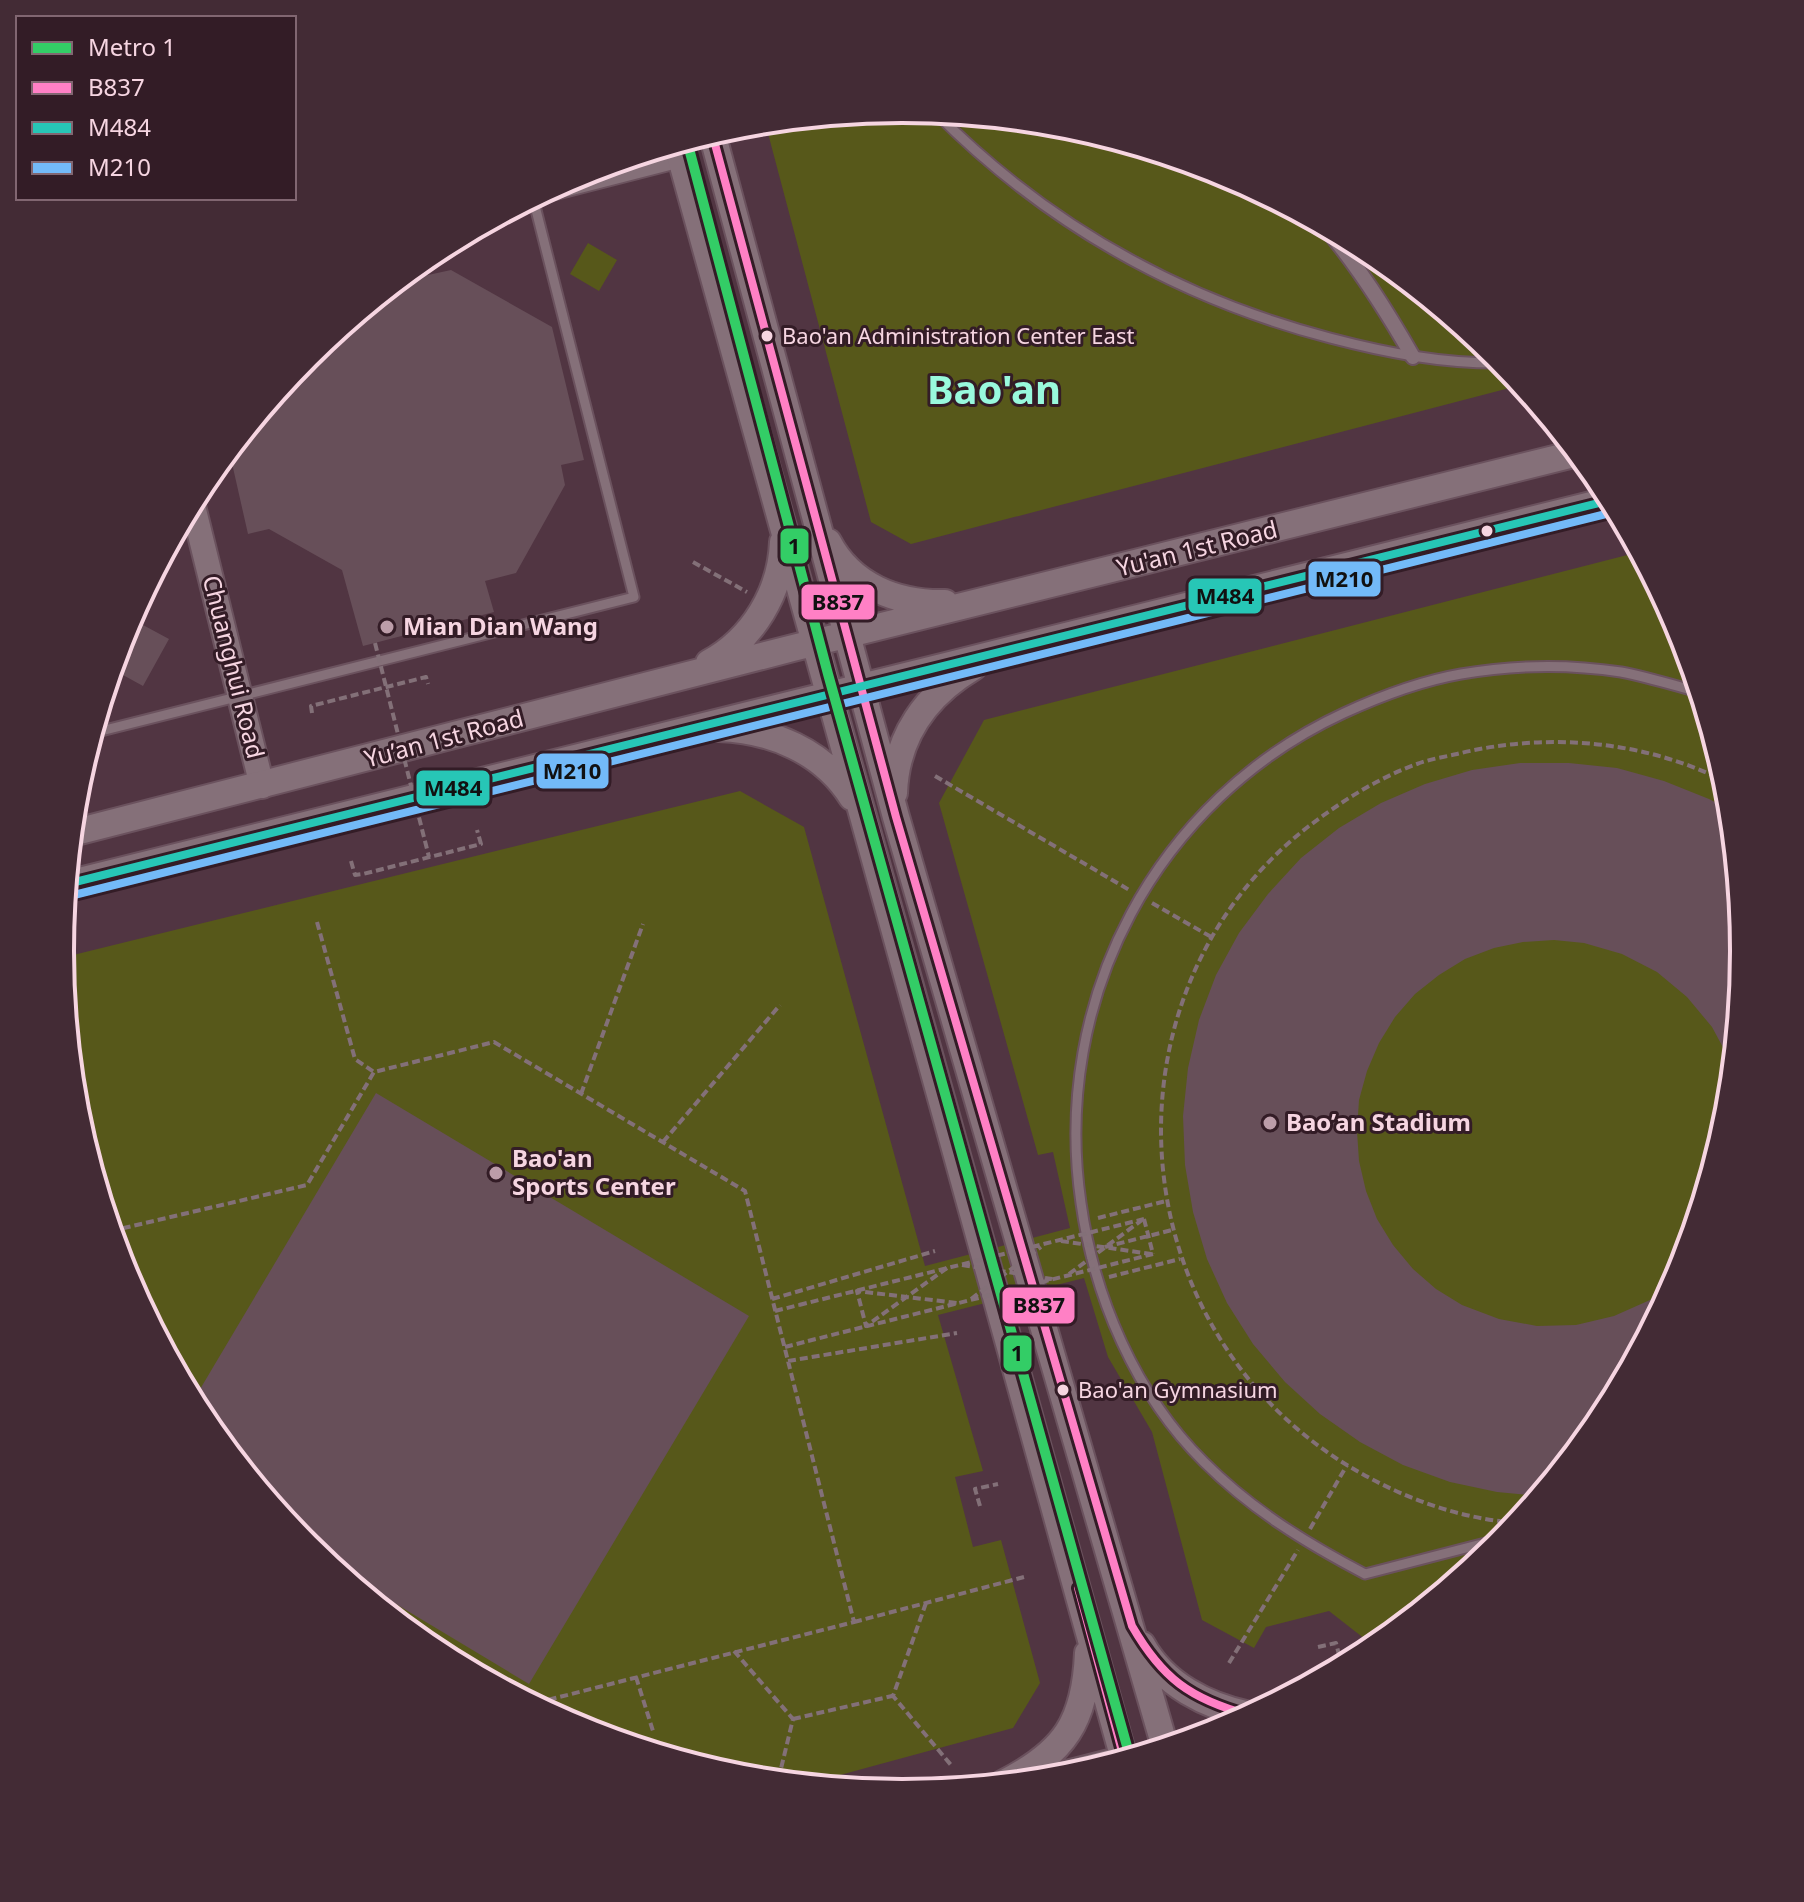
<svg xmlns="http://www.w3.org/2000/svg" width="1804" height="1902" font-family="'Noto Sans',sans-serif">
	<style>
		.green { fill: #57581a }
		.building { fill: #674f59 }
		.lines { fill: none; stroke-linecap: round; stroke-linejoin: round }
		.service-casing { stroke: #6b525e; stroke-width: 13 }
		.pedestrian-casing { stroke: #6b525e; stroke-width: 18 }
		.tertiary-casing { stroke: #6b525e; stroke-width: 28 }
		.secondary-casing { stroke: #6b525e; stroke-width: 30 }
		.path { stroke: #837078; stroke-width: 4; stroke-dasharray: 8 4; stroke-linecap: butt }
		.service { stroke: #857079; stroke-width: 9 }
		.pedestrian { stroke: #857079; stroke-width: 14 }
		.tertiary { stroke: #857079; stroke-width: 24 }
		.secondary { stroke: #857079; stroke-width: 26 }
		.path-bridge { stroke: #837078; stroke-width: 4; stroke-dasharray: 8 4; stroke-linecap: butt }
		.bus-1-casing { stroke: #331c26; stroke-width: 14 }
		.bus-2-casing { stroke: #331c26; stroke-width: 14 }
		.bus-3-casing { stroke: #331c26; stroke-width: 14 }
		.bus-1 { stroke: #ff80c5; stroke-width: 8 }
		.bus-2 { stroke: #27c6b6; stroke-width: 8 }
		.bus-3 { stroke: #73baf8; stroke-width: 8 }
		.metro-1-casing { stroke: #331c26; stroke-width: 16 }
		.metro-1 { stroke: #33cd66; stroke-width: 10 }
		.bus-dot { fill: #f6d5e1; stroke: #331c26; stroke-width: 3 }
		.poi-dot { fill: #bc9da9; stroke: #331c26; stroke-width: 3 }
		.labels { text-anchor: middle; stroke-width: 6; stroke-linejoin: round; paint-order: stroke }
		.bus-label { font-size: 22px; fill: #f6d5e1; stroke: #331c26; text-anchor: start }
		.street-label { font-size: 24px; fill: #f6d5e1; stroke: #331c26 }
		.poi-label { font-size: 24px; font-weight: bold; fill: #f6d5e1; stroke: #331c26; text-anchor: start }
		.town-label { font-size: 40px; font-weight: bold; fill: #99f9dd; stroke: #331c26 }
		.rim { fill: none; stroke: #f6d5e1; stroke-width: 4 }
		.line-badge { stroke: #331c26; stroke-width: 3 }
		.pale-badge-label { font-size: 22px; text-anchor: middle; font-weight: bold; fill: #111 }
	</style>
	<rect width="100%" height="100%" fill="#513542"/>
	<path class="green" d="M902,109L1067,125L1225,173L1370,251L1498,356L1521,385L911,544L871,522L765,122Z
		M588,243L617,260L599,291L570,274Z
		M1639,552L1680,629L1728,787L1744,951L1728,1116L1680,1274L1602,1419L1497,1547L1384,1640L1370,1643L1329,1611L1266,1627L1254,1648L1202,1620L1152,1432L1108,1357L1084,1278L938,1315L983,1471L955,1477L973,1547L1001,1540L1040,1683L1013,1728L807,1784L737,1777L579,1729L434,1651L306,1546L202,1418L124,1273L76,1115L61,958L740,791L804,827L925,1266L1070,1228L1053,1152L1038,1155L939,803L984,720Z"/>
	<path class="building" d="M451,270L552,327L584,460L561,465L565,485L516,573L485,581L494,612L363,646L342,570L269,529L248,534L229,450L307,355L396,282Z
		M130,618L169,639L143,686L112,669Z
		M1520,763H1569L1617,768L1664,781L1709,799L1730,810L1744,951L1733,1066L1712,1027L1687,997L1657,972L1622,954L1584,943L1554,940L1523,942L1494,948L1465,959L1439,975L1415,994L1395,1017L1379,1043L1367,1071L1359,1100L1357,1131L1359,1161L1366,1191L1377,1219L1393,1245L1413,1269L1436,1289L1462,1305L1499,1319L1537,1326L1576,1325L1614,1316L1650,1300L1676,1281L1602,1419L1539,1496L1497,1492L1450,1482L1403,1465L1360,1442L1320,1414L1285,1382L1253,1344L1227,1303L1207,1259L1193,1212L1185,1165L1183,1116L1188,1068L1199,1020L1216,975L1239,933L1268,894L1301,858L1339,828L1381,803L1425,784L1472,770Z
		M376,1093L749,1316L529,1684L326,1562L306,1546L202,1418L193,1401Z"/>
	<g class="lines">
		<g class="service-casing">
			<path id="service" d="M935,112C1046,224 1177,298 1330,338C1387,353 1444,364 1504,363
				M93,733L634,597L533,198
				M1497,1540L1365,1574C1306,1543 1252,1510 1204,1462C1136,1395 1094,1297 1081,1203C1051,999 1156,800 1344,713C1381,696 1421,681 1461,674C1513,665 1569,664 1621,672C1647,677 1673,685 1699,692"/>
		</g>
		<g class="pedestrian-casing">
			<path id="pedestrian" d="M1324,226C1359,267 1386,310 1413,357"/>
		</g>
		<g class="tertiary-casing">
			<path id="tertiary" d="M555,187L680,155
				M192,502L262,786"/>
		</g>
		<g class="secondary-casing">
			<path id="secondary" d="M712,133L896,817L1165,1747
				M677,144L1124,1759
				M828,542C851,586 897,604 945,603
				M709,663C753,639 781,592 783,542
				M719,728C772,730 823,751 852,797
				M894,793C896,737 926,695 973,667
				M72,833L793,648L1578,453
				M67,884C581,755 1097,630 1611,500
				M1142,1645C1164,1685 1207,1706 1249,1715
				M1047,1779L1125,1759
				M1004,1783C1065,1752 1085,1722 1088,1653"/>
		</g>
		<path class="path" d="M693,562L747,592
			M312,713L311,706L426,677L428,684
			M935,776L1131,891
			M351,861L355,875L363,874L481,844L477,830
			M1152,903L1213,938
			M317,922L355,1059L374,1072
			M581,1094L643,924
			M663,1142L780,1005
			M1098,1218L1166,1201
			M1144,1219L1153,1254
			M111,1231L307,1185L374,1072L494,1042L745,1191L854,1622L532,1704
			M1105,1247L1172,1230
			M947,1268L866,1326L857,1291L957,1303
			M1109,1277L1180,1259
			M131,1285H133
			M772,1299L935,1251
			M775,1311L799,1305
			M785,1347L808,1341
			M788,1361L957,1333
			M980,1506L975,1489L998,1484
			M1517,1523C1454,1518 1395,1495 1342,1462C1117,1319 1097,990 1309,826C1342,801 1378,778 1417,764C1430,759 1444,757 1457,754C1545,732 1645,740 1726,782
			M1310,1529L1347,1465
			M926,1603L893,1696L951,1765
			M854,1622L1024,1577
			M1318,1647L1336,1643L1342,1666
			M734,1651L793,1719L778,1781
			M1229,1663L1298,1550
			M636,1677L653,1731
			M793,1719L892,1696"/>
		<use href="#service" class="service"/>
		<use href="#pedestrian" class="pedestrian"/>
		<use href="#tertiary" class="tertiary"/>
		<use href="#secondary" class="secondary"/>
		<path class="path-bridge" d="M375,643L429,857
			M1061,1241L1151,1254
			M962,1265L1052,1279
			M1069,1274L1142,1220
			M971,1299L1041,1247
			M799,1305L1144,1219
			M808,1341L1153,1254"/>
		<g class="bus-1-casing">
			<path id="bus-1" d="M712,133L896,817L1132,1626C1162,1678 1190,1699 1249,1715
				M1078,1588L1124,1759"/>
		</g>
		<g class="bus-2-casing">
			<path id="bus-2" d="M67,884L1611,500"/>
		</g>
		<g class="bus-3-casing">
			<path id="bus-3" d="M70,896L1614,512"/>
		</g>
		<use href="#bus-1" class="bus-1"/>
		<use href="#bus-2" class="bus-2"/>
		<use href="#bus-3" class="bus-3"/>
		<g class="metro-1-casing">
			<path id="metro-1" d="M687,141L828,674L1130,1757"/>
		</g>
		<use href="#metro-1" class="metro-1"/>
	</g>
	<g class="bus-dot">
		<circle cx="767" cy="336" r="7"/>
		<circle cx="1487" cy="531" r="7"/>
		<circle cx="1063" cy="1390" r="7"/>
	</g>
	<g class="poi-dot">
		<circle cx="387" cy="627" r="8"/>
		<circle cx="1270" cy="1123" r="8"/>
		<circle cx="496" cy="1173" r="8"/>
	</g>
	<g class="labels">
		<g class="bus-label">
			<text x="782" y="344">Bao'an Administration Center East</text>
			<text x="1078" y="1398">Bao'an Gymnasium</text>
		</g>
		<g class="street-label">
			<text transform="translate(1197 549) rotate(-14)" y="8">Yu'an 1st Road</text>
			<text transform="translate(233 667) rotate(76)" y="8">Chuanghui Road</text>
			<text transform="translate(444 739) rotate(-15)" y="8">Yu’an 1st Road</text>
		</g>
		<g class="poi-label">
			<text x="403" y="635">Mian Dian Wang</text>
			<text x="1286" y="1131">Bao’an Stadium</text>
			<text x="512" y="1167">Bao'an<tspan x="512" dy="28">Sports Center</tspan></text>
		</g>
		<g class="town-label">
			<text x="994" y="404">Bao'an</text>
		</g>
	</g>
	<path d="M0 0H1804V1902H0ZM74 951a828 828 0 1 1 1656 0a828 828 0 1 1-1656 0Z" fill="#432b35" fill-rule="evenodd"/>
	<path class="rim" d="M74 951a828 828 0 1 1 1656 0a828 828 0 1 1-1656 0Z"/>
	<g class="line-badge">
		<rect x="779" y="527" width="31" height="38" rx="8" fill="#33cd66"/>
		<rect x="1307" y="560" width="75" height="38" rx="8" fill="#73baf8"/>
		<rect x="1187" y="577" width="76" height="38" rx="8" fill="#27c6b6"/>
		<rect x="800" y="583" width="76" height="38" rx="8" fill="#ff80c5"/>
		<rect x="535" y="752" width="75" height="38" rx="8" fill="#73baf8"/>
		<rect x="415" y="769" width="76" height="38" rx="8" fill="#27c6b6"/>
		<rect x="1001" y="1286" width="75" height="39" rx="8" fill="#ff80c5"/>
		<rect x="1002" y="1334" width="31" height="39" rx="8" fill="#33cd66"/>
	</g>
	<g class="pale-badge-label">
		<text x="794" y="554">1</text>
		<text x="1344" y="587">M210</text>
		<text x="1225" y="604">M484</text>
		<text x="838" y="610">B837</text>
		<text x="572" y="779">M210</text>
		<text x="453" y="796">M484</text>
		<text x="1039" y="1313">B837</text>
		<text x="1017" y="1361">1</text>
	</g>
	<rect x="16" y="16" width="280" height="184" fill="#331c26" stroke="#816671" stroke-width="2"/>
	<rect x="32" y="42" width="40" height="12" fill="#33cd66" stroke="#816671" stroke-width="2"/>
	<text x="88" y="56" font-size="24" fill="#f6d5e1">Metro 1</text>
	<rect x="32" y="82" width="40" height="12" fill="#ff80c5" stroke="#816671" stroke-width="2"/>
	<text x="88" y="96" font-size="24" fill="#f6d5e1">B837</text>
	<rect x="32" y="122" width="40" height="12" fill="#27c6b6" stroke="#816671" stroke-width="2"/>
	<text x="88" y="136" font-size="24" fill="#f6d5e1">M484</text>
	<rect x="32" y="162" width="40" height="12" fill="#73baf8" stroke="#816671" stroke-width="2"/>
	<text x="88" y="176" font-size="24" fill="#f6d5e1">M210</text>
</svg>
